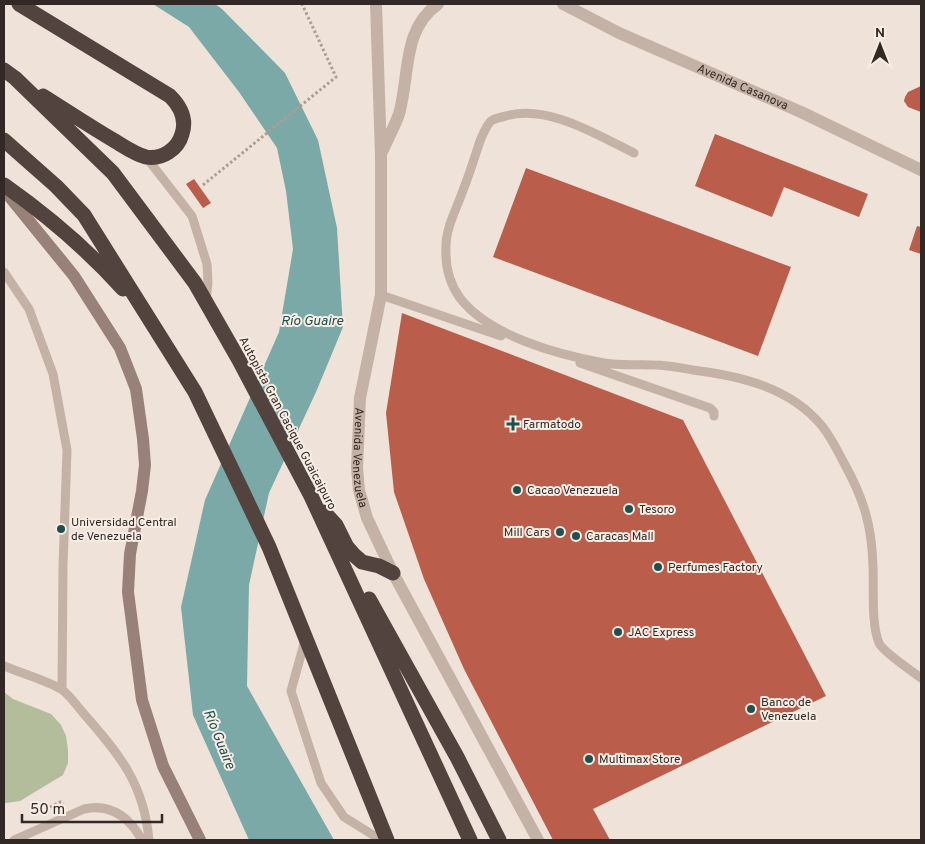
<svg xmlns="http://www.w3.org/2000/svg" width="925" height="844" font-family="Overpass,sans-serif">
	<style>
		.green { fill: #b3bc9b }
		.water { fill: #7ba9a7 }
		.building { fill: #ba5d4b }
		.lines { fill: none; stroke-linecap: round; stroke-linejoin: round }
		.path { stroke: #b09c91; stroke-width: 3; stroke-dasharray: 2.5 2.5; stroke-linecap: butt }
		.lane { stroke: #c5b2a6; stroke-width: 9 }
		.street { stroke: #c5b2a6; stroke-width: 12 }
		.secondary { stroke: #988178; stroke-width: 12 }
		.highway { stroke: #52433e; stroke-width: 15 }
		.poi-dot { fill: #204f4e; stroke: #f7ede4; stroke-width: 2 }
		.labels { text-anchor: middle; stroke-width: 4; stroke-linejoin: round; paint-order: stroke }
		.street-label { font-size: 12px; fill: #322926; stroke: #f7ede4 }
		.poi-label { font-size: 12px; fill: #322926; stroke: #f7ede4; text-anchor: start }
		.water-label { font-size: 14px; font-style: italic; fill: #204f4e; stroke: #f7ede4 }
	</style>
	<rect width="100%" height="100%" fill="#eee2d9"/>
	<path class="green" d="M4,692L13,699L51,714L61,725L66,736L68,750V763L63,775L20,801L6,803L4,802Z"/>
	<path class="water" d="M153,4H215L222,9L285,73L318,140L337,228L343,327L316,392L269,493L249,585L247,686L334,840H249L193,715L181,607L205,500L279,332L293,249L286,191L277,148L239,92L189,27Z"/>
	<path class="building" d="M921,86V112L908,107L904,101L905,97L908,92Z
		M715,134L868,194L859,217L784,187L772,217L695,186Z
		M526,168L791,267L758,356L493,257Z
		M194,179L211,203L203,208L186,184Z
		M917,226L921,227V254L909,250Z
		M402,313L683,420L826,696L593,809L610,840H553L464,669L424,579L394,492L386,413Z"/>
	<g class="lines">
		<path class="path" d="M203,185L336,77L302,4
			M50,807L60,802L64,803"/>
		<path class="lane" d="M634,153C597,135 548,104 506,116C501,117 495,118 491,121C486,126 483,134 480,141C474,159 469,176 462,193C456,210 446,228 446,246C445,264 449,283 460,298C489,336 559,355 604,363C621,366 639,364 655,365C668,365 681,368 693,370C740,376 790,387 822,426C831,437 837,450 844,463C864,499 872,526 873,567C874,589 871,624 879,643C883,652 912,671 921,678
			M146,157L192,216L207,264L208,283L206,300
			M4,272L29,309L53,374L67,450L63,566L62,689
			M381,295L501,336
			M580,363L710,408L714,412V416
			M305,640L291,691L321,783L344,817L381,840
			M4,666C21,673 45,680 61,689C69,694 77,706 84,714C120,755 144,784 149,840
			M14,840L84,809C111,803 129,817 142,840"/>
		<g class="street">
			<path id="s1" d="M376,4L381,155V295L360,398L357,468L359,490L367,518L393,573L538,840"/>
			<path id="s2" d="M563,4L619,33L801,112L921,170"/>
			<path d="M383,150C388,138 395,126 399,114C410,75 402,29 438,4"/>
		</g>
		<path class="secondary" d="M4,190L74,276L120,348L136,389L143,439L145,465L142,491L130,554L128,592L142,700L163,766L200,840"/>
		<path class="highway" d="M19,4L170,96C180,106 187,119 182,134C178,149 162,160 146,157C135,154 125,147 115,141C91,127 67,111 43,96
			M4,70L15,78L113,173L195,283L239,360L311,496L470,840
			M4,140L56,186L84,215L195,392L269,547L387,840
			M4,185C48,216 87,249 123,289
			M324,512L336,525L347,547L354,555L362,562L379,566L393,573
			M369,599L457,757L499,840"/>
	</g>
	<g class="poi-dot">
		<path d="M510.5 416.5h5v5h5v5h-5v5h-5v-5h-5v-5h5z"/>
		<circle cx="517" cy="490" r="5"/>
		<circle cx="629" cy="509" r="5"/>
		<circle cx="61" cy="529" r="5"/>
		<circle cx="560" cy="532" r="5"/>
		<circle cx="576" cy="536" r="5"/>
		<circle cx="658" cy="567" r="5"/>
		<circle cx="618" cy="632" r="5"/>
		<circle cx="751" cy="709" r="5"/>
		<circle cx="589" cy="759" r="5"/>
	</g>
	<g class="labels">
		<g class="street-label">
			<text dy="4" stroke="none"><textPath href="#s2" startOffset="198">Avenida Casanova</textPath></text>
			<text transform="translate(288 423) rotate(62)" y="4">Autopista Gran Cacique Guaicaipuro</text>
			<text dy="4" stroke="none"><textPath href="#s1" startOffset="456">Avenida Venezuela</textPath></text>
		</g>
		<g class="poi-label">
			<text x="523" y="428">Farmatodo</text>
			<text x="527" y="494">Cacao Venezuela</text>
			<text x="639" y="513">Tesoro</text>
			<text x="71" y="526">Universidad Central<tspan x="71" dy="14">de Venezuela</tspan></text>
			<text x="550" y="536" text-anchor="end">Mill Cars</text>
			<text x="586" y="540">Caracas Mall</text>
			<text x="668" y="571">Perfumes Factory</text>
			<text x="628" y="636">JAC Express</text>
			<text x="761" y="706">Banco de<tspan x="761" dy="14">Venezuela</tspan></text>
			<text x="599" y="763">Multimax Store</text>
		</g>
		<g class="water-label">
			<text x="312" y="325">Río Guaire</text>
			<text transform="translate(220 739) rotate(68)" y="5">Río Guaire</text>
		</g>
	</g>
	<rect width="925" height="844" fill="none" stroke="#322926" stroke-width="10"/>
	<g transform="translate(880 45)" stroke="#f7ede4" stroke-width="4" paint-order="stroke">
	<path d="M0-4L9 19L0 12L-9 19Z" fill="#322926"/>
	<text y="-8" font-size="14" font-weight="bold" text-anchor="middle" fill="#322926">N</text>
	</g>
	<path d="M22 814v8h140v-8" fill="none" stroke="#322926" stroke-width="2.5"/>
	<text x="30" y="814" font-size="15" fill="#322926" stroke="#f7ede4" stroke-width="4" paint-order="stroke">50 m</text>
</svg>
